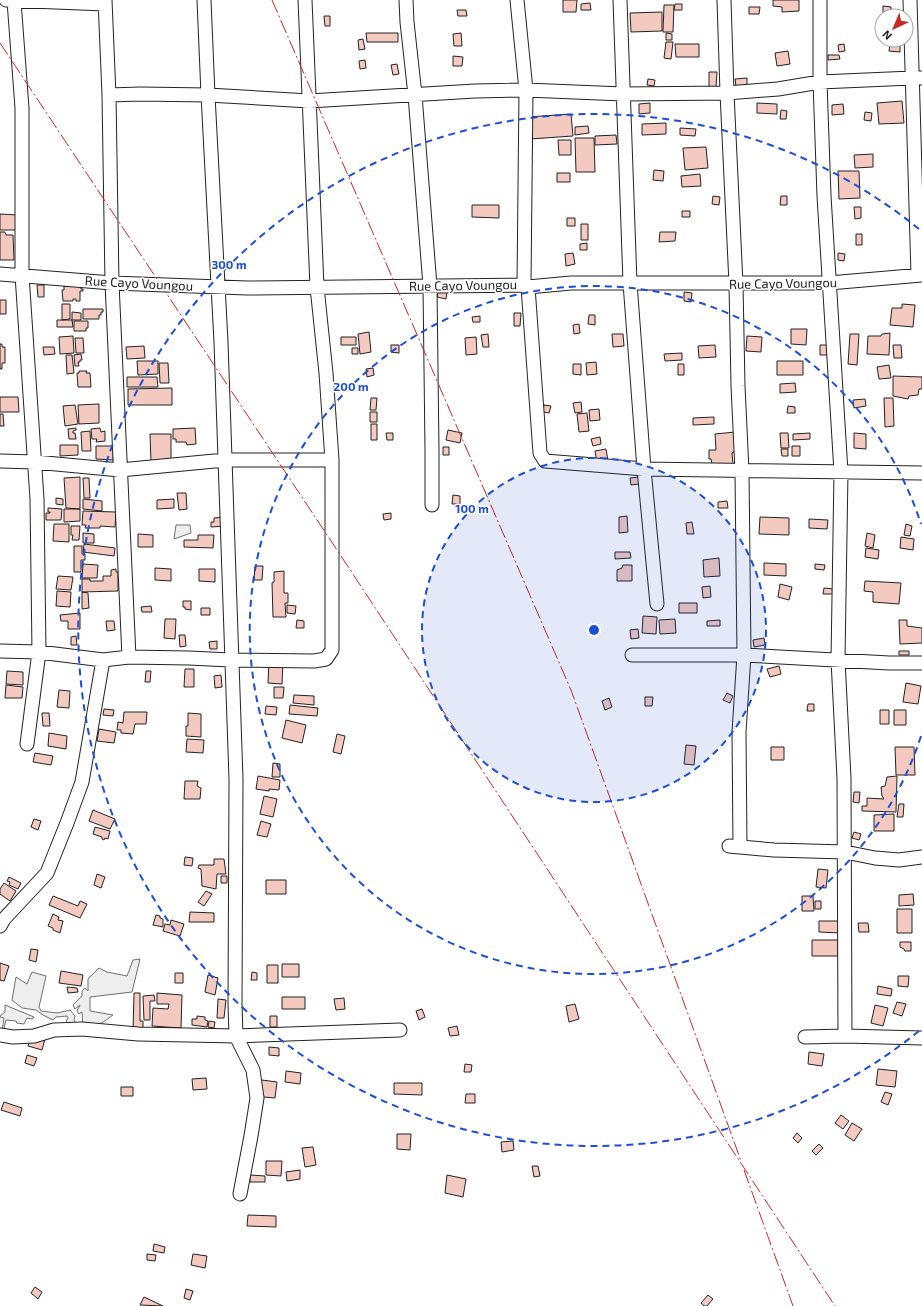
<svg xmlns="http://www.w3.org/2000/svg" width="922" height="1306" font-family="'Exo 2',sans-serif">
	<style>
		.green { fill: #eee; stroke: #6f6f6f }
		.building { fill: #f3c9c0; stroke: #222 }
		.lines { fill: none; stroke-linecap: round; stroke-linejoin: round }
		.minor-casing { stroke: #222; stroke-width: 15 }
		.minor { stroke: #fff; stroke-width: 13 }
		.power { stroke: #c62828; stroke-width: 1; stroke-dasharray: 14 3 2 3; stroke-linecap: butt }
		.ring { fill: none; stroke: #1d4ed8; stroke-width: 2; stroke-dasharray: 7 5 }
		.labels { text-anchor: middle; stroke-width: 3; stroke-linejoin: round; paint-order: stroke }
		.street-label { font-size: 13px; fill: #222; stroke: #fff }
		.centre { fill: #1d4ed8; stroke: #fff; stroke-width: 2 }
		.ring-label { font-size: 12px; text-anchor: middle; font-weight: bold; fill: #1d4ed8; stroke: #fff; stroke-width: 3; stroke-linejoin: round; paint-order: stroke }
	</style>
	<rect width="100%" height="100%" fill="#fff"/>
	<path class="green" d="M176,525H190L191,533L174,539Z
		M140,959L132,992L90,997V1011L113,1015L95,1028L83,1027L82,1012L79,1014L77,1011L80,1005L75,1009L73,1005L82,996V991L85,988L88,991V979L99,968L107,972L127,976L133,960Z
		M32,972L46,976L39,1007L41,1011L57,1013L70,1010L75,1016L74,1020L75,1022L71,1026L66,1021L68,1018L67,1016L56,1017L53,1020L43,1015L36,1010L22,1008L12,1000L16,977L27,984Z
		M5,1005L34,1017L32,1019L27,1018L24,1024L17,1023L16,1021L6,1020L3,1032L2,1031L4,1018L0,1017V1016L5,1012Z"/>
	<path class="building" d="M563,0H577L576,12H563Z
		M773,0H799V11L782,12V7L773,6Z
		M590,3L591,10H581V4Z
		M675,4H682V10H674Z
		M664,5H674L673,32H663Z
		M883,6L891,7V13H883Z
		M749,7H760L759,14H749Z
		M457,10H466L467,16H458Z
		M662,12V31L631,32L630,13Z
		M324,16H330V26H325Z
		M366,33H398V42H367Z
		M461,33L462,46H454L453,34Z
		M666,33L672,34V40H666Z
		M363,39L365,49L359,50L358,40Z
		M666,42H673L671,59L664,58Z
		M675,44H699V57H676Z
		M844,44L845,51L839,52L838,45Z
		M890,44L900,45V52L889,51Z
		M788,51L790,64L777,66L775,53Z
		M828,55H839L840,59L828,60Z
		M453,56L463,57L462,66H453Z
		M365,60L366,68L360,69L359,61Z
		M397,64L399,74L393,75L391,65Z
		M709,72H717L716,87H709Z
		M747,78V85L736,86L735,79Z
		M648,79L655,80L654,86L647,85Z
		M902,101L904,123L879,124L877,103Z
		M650,103V113L639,114V104Z
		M757,103L777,104V114L757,113Z
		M843,104L844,114L832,115V105Z
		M781,110L787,111L786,119H780Z
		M865,112L872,113L871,121L864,120Z
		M571,114L573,136L530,139L528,117Z
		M666,123V134L642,135V124Z
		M588,126L589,133L575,135V127Z
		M680,128L696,129L695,136L680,135Z
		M616,135L617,144L595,145V136Z
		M575,138H594L595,172H576Z
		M558,140H571V155H559Z
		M706,147L708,168L685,170L683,148Z
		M873,154V167L855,168L854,155Z
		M654,170L664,171L663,181L653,180Z
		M838,171H859L860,198L839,199Z
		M557,173H570V182H557Z
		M700,174L701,186L682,187L681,176Z
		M713,196L720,197L719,205L712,204Z
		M781,196H787V205H780Z
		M472,205H499V218L472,217Z
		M854,207H861V218L855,219Z
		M682,211H690V217H682Z
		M0,214L18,215L17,230H0Z
		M567,218H575V226H567Z
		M581,224H588V240H581Z
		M0,232H5L6,235H13L14,260H0Z
		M660,232H676L675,241L659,242Z
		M856,234H862V245H856Z
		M587,243V250H580V244Z
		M573,253L575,264L566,266L565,254Z
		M838,253L845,254L844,261L838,260Z
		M37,285H44V297H38Z
		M64,286H81V289H83V291H80V301H76V299H73V301H63L62,290H64Z
		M438,292H447L446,299L437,297Z
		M684,292L692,293L691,302L684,301Z
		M0,300H6V314H0Z
		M62,304H70V319L62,320Z
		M902,304L915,305L913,327L890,325L892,308H902Z
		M83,309H103V312H101V315H99V319H83Z
		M72,312L81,313V320H72Z
		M514,313H521L520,326H514Z
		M589,315H595V325L588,324Z
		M480,316V322H473L472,317Z
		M57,320H72L73,327H57Z
		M74,321H88V328H86V331H74Z
		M579,324L580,333L574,334L573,325Z
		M791,329H807L806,345L791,344Z
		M369,332L371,352L360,354L358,334Z
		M890,333L889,355L867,354L868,336H881L882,334Z
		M488,334L489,347H483L481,335Z
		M612,334H623L624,346L613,347Z
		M850,334H859L857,365L848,364Z
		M73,336L74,353L60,354L59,337Z
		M747,336L762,337L761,352L746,351Z
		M341,337H356V345H341Z
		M476,337L477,354L466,355L465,338Z
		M75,338H83L84,353H76Z
		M0,344H2V347H5V363H2V369H0Z
		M391,345H399V353L391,352Z
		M715,345L716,357L699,358L698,346Z
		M820,345H828V355H820Z
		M893,345H901L902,358H894Z
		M144,346L145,358L127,359L126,347Z
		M43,347H54L55,354L44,355Z
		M352,348H358V354H352Z
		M682,353V360L665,361L664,354Z
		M81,354L82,360H80V362H78L79,366H75L74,355Z
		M66,355H72L74,373L67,374Z
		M137,361H158V374L138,375Z
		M777,361H803V375H777Z
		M596,362L597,374L587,375L586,363Z
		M159,363H168L169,383H160Z
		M573,364H581V375L573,374Z
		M678,364H684V375H678Z
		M889,365L891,378L879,379L877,367Z
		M373,368L374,375L367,377L366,369Z
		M79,371H87L86,373H90L91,387H78L77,373H79Z
		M893,376L922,377V389H919L918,395L909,396L908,399L893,396Z
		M127,377H157L158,387H127Z
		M795,383L796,392L780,393V384Z
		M172,388V405H128V389Z
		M0,397H18L19,412H0Z
		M371,398H377L376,410H370Z
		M884,398H893L894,426L885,427Z
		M865,399L866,406L854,408L853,400Z
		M581,402L582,412L575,413L573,403Z
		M99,404V423L79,424L78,405Z
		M75,405L78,424L65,426L63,406Z
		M544,405L551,406L549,413L543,412Z
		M788,406L795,407V413H787Z
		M599,409L600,420L590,421L589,410Z
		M370,412H377V422H370Z
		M587,413L589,431L579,432L577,414Z
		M0,414H3L4,426H0Z
		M714,417V424L693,425V418Z
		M371,424H377V440H371Z
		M76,428V430L73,431V433H75L76,439H69L68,429Z
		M100,428L101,432L105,431V441L96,442L97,439H92L91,429Z
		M195,428L196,444L187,445L186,442H176V439H173V429Z
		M448,430L462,433L460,443L446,440Z
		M90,431L91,451H82L81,432Z
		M735,432V451L732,453L733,464H712L711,459H709V450H716L715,434Z
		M386,433H393V440H387Z
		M780,433H788L789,448H781Z
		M810,433V439L793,440V434Z
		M854,433L866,434V449L854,448Z
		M150,434H171V462H151Z
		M600,437L601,444L593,446L591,439Z
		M60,445H78V455L60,456Z
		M96,446H114L113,460L96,459Z
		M792,446H800V456H792Z
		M443,447H449V455H443Z
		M606,449L608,461L597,463L595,451Z
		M781,449H788V456H782Z
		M80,477V509L66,508L64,478Z
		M639,477V484L631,485L630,478Z
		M83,478H89L90,498H84Z
		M177,493H186L187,509L179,510Z
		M453,495L460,496V504H452Z
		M56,498L63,499V505L56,504Z
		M83,499L102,501V511L83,509Z
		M174,499V508L157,509V500Z
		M727,501L728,508H718V502Z
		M48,508L62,509L61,520H46V513H50V512H48Z
		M64,509H80V521L64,522Z
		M83,511L116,512L115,527L100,526V528H85L86,525H82Z
		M391,513V519L384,520L383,514Z
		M627,516L628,532L619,533V517Z
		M224,517L225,526L211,527V522H214V518Z
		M760,517L789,518V535L759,534Z
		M809,519L828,520L827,529L809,528Z
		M692,522L694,534H687L686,523Z
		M54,524H69V542L53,541Z
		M906,524L912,526L910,536L904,535Z
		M71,526H80L79,540H72L73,535H71Z
		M83,533L94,534V543H83Z
		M867,533L875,535L873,548L865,546Z
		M138,534L153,535V547H138Z
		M198,535H214L213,548L184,547V540H198Z
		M901,537L914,539L913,550L900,548Z
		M84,544L115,548L114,556L83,552Z
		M74,546H82V554H85V560H81V572H74Z
		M866,548L879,550L878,559L865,557Z
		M615,552H630L631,558L615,559Z
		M719,558L720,576L704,577L703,560Z
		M764,563L786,564V576L764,575Z
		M83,564L98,565L97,578H82Z
		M815,564L825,565L824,570L815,569Z
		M623,565H632V581H617V570L622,568Z
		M255,566H263L262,580H254Z
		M155,568L171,569V581L155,580Z
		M116,569V572H118V591L82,592V579H90V581H103V576H111V570Z
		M199,569H215V582L199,581Z
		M284,571V593H288V603H285L286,617H273L272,583L274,582V572Z
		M58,576L73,577L71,590L56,589Z
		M865,581L901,583L899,604L873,602V592L864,591Z
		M780,584L792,587L789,600L778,597Z
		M710,586L711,597L703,598L702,587Z
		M824,588L834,589V594H823Z
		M57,591L71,592L70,607L56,606Z
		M82,592L88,593L89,608L82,609Z
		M183,601H191V610L185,609V607H183Z
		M679,603H697V613H679Z
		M287,605L296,606L295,614L287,613Z
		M151,606L152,612H142L141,607Z
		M201,608H210V615H201Z
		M80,613V629H68V621H61L60,615Z
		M643,616L657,617L656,634L642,633Z
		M165,619H176L175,639L164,638Z
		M675,619L676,633L660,634L659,620Z
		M297,620L304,621V628H296Z
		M720,620V626H707V621Z
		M899,620H907V626L922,628V643L900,644Z
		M106,621H114L115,630L107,631Z
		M638,629L639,638L631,639L630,630Z
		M179,635H185L186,646L180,647Z
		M76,636L77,645H71V637Z
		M764,638L765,645L754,647L753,640Z
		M217,641V649H210L209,642Z
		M899,651H909V655H899Z
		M269,661L283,662L282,684L268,683Z
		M779,666L781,674L770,677L767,669Z
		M185,669H194V687H184Z
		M7,671L23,672V685L6,684Z
		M146,671H151L150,682H145Z
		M221,675L222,687L215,688L214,676Z
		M906,683L921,686L918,704L903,702Z
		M6,685L23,687L22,698H5Z
		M274,687H284L283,698H274Z
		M59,690L70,691L69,708L57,707Z
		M727,693L733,696L730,703L723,700Z
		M294,695L314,696V705L293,703Z
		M645,697H653L652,706H645Z
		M609,698L612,707L605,710L602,701Z
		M808,704H814V711H807Z
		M290,705L318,708L317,716L289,714Z
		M266,706L277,707L276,715L265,714Z
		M104,709L114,710L113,716L103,715Z
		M880,710H889V724H880Z
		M894,710H906V725H894Z
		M124,712H147L146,724H135L133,734L121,733V730H117L118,722L123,723Z
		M42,713H49L50,726H43Z
		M188,713L201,714V737L186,736V726H188Z
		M286,720L306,725L302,743L282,738Z
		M99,729L116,732L114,743L97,741Z
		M49,733L67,736L66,749L48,746Z
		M337,734L345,736L341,754L333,752Z
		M187,739L204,740L203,753L186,752Z
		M686,745L696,746L694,765L684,764Z
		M771,747H784V760H771Z
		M895,747H914L915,775H896Z
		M35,753L53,756L51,765L33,762Z
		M273,763L280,764V777H272Z
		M258,776L280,780L279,790L269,789V791L256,789Z
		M897,776L896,812L862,811V806H867V798L884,799L882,796L881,787L885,786L887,777Z
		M185,781H198L197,786L201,788L200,799H184Z
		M854,792H860L859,803L853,802Z
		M264,796L277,799L273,817L260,814Z
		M899,804H904L903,817H897Z
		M93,810L115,819L110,829L89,821Z
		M894,814V831H874V815Z
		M34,819L41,821L38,830L31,827Z
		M261,821L271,824L267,837L257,835Z
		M95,827L110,831L108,839L105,838L104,840L102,839V837L93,834Z
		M854,832L861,834L859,840L852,838Z
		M185,857L193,858L192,866L184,865Z
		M214,859H224L226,874H217L216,889L202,886L201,869L198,868L199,865H214Z
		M818,869L828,870L826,888L816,887Z
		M97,874L105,877L101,888L94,885Z
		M221,876H227V883H221Z
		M9,877L21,883L18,889L9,885L10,882L7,881Z
		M266,880H286V894H266Z
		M4,883L16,891L10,901L0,894V889Z
		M206,891L212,894L204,906L198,902Z
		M913,894L914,905L899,906V895Z
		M53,896L78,906L80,901L87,904L80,918L49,905Z
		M802,896H813L814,911H802Z
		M815,901H821V909H815Z
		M897,909H912V933H897Z
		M190,912L214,913V922H189Z
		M53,914L59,917L58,920L63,921L60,933L53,930V928L48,926Z
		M156,915L160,916V918L163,919V927L153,925Z
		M171,920L184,924L180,936L163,931L165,924L170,925Z
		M819,921H840V933L819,932Z
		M858,923H868L869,932H859Z
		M812,940H838V956H812Z
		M900,942H911V951H905L904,949L900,947Z
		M31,949L38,950L36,962L29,960Z
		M0,963L9,966L4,981L0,980Z
		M282,964H299V977H282Z
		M267,965H278V983H267Z
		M61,971L83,975L81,986L59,983Z
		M252,972L257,973V980H251Z
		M175,973H183V983H175Z
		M208,975L218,978L215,995L205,992Z
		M898,976H909L908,987L898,986Z
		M878,986L892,989L891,996L877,994Z
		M67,987L77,988L78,992L68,993Z
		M134,993H140V1021H143V1028L133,1032Z
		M157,993L182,995L181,1028L152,1026L153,1008L168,1009L169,1004H157Z
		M154,995L155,1001H150V1020H144L143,996Z
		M282,997H305V1009H282Z
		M344,998L345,1009L336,1010L334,999Z
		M218,999L226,1000L224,1018H217Z
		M897,1002L906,1004L902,1016L893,1013Z
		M575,1004L579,1019L569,1022L566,1006Z
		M875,1005L888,1008L883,1026L871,1023Z
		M422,1009L425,1017L419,1020L416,1011Z
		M197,1016L205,1017V1020L208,1021L207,1027L192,1025V1019H197Z
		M270,1016H277V1027H270Z
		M209,1021L215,1022L214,1028L208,1027Z
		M457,1026L459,1035L450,1036L448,1028Z
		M31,1035L45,1039L42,1050L28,1046Z
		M269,1047L279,1048V1056L269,1055Z
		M809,1052L824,1054L822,1066L808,1064Z
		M27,1055L37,1058L34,1066L25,1063Z
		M465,1064L472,1065L471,1072H464Z
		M878,1069L897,1071L895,1087L876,1085Z
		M286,1071L301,1073L300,1084L285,1082Z
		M206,1078L207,1089L193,1090L192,1079Z
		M254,1079L277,1082L275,1098L252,1096Z
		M394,1083H422V1095L394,1094Z
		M121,1087H133V1096H121Z
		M885,1092L892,1094L888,1105L881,1102Z
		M466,1094H475V1103H465Z
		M4,1102L22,1108L20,1116L1,1110Z
		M841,1115L849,1121L843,1129L835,1123Z
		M852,1123L862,1129L854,1141L845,1135Z
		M797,1133L802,1138L798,1143L793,1138Z
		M397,1134H411L410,1150L397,1149Z
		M513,1141L514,1150L502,1152L501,1142Z
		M819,1144L823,1148L816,1155L812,1151Z
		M313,1147L316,1165L305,1167L302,1148Z
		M266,1161H282L281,1176L266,1175Z
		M532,1166H538L540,1176L534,1177Z
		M300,1170V1179L287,1181L286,1172Z
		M250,1175L265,1176V1182H250Z
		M447,1175L466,1179L463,1197L445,1193Z
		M248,1215L276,1216V1227L247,1226Z
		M154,1244L165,1247L164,1253L153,1251Z
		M147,1254L156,1255L155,1261L147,1260Z
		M193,1254L207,1256L205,1268L191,1265Z
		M35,1287L42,1292L38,1299L31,1293Z
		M186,1289L193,1291L190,1300L184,1298Z
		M708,1295L713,1299L707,1306H704L701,1303Z
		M144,1297L163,1306L140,1305Z"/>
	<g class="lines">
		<g class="minor-casing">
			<path id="minor" d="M6,0L105,4
				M105,0L109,95L112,283L129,657
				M204,0L208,95L221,342L236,779L235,1004L236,1036L253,1070L257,1098L251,1136L240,1194
				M406,0L407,22L415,95L430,286L432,451V505
				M517,0L526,90L524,285
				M620,0L630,283L644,469L657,604
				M724,0L727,93L736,284L738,386L742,471L744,655L739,732L740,847
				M820,0V82L824,196L841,472L838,660L844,778L845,1036
				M910,0L918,275
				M14,1L22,108V275L37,499L39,652L27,744
				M109,95L140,94L208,95L309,101L475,91L526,90L623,94L727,93L778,89L820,82L912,78H922
				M0,274L112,283L247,288L524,285H528V287L571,283H829L922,275
				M528,287L540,453L545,461L644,469L922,473
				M0,461L35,462L120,470L225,460H332
				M0,651L39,652L103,660L129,657L189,658L231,660L314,661L326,659L332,650V460L326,373L317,287L305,0
				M632,655H744L889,663H922
				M729,846L774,850L845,852L875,858L899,860L922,857
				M0,926L4,919L47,873L67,823L82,782L103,660
				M0,1035L13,1037L34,1036L54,1030L82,1029L138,1034L236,1036L400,1030
				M805,1037L845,1036L922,1038"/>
		</g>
		<use href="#minor" class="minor"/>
		<path class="power" d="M272,0L571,690L741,1161
			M0,43L343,559L835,1306
			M744,1170L793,1306"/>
	</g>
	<circle cx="594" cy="630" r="172" fill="#1d4ed8" fill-opacity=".12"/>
	<g class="ring">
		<circle cx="594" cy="630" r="172"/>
		<path d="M921 736A344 344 0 1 1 921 524"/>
		<path d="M919 1031A516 516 0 1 1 919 229"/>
	</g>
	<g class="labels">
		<g class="street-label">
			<text transform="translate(139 283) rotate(3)" y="5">Rue Cayo Voungou</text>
			<text transform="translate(783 283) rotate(-1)" y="5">Rue Cayo Voungou</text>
			<text transform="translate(463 285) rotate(-1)" y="5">Rue Cayo Voungou</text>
		</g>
	</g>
	<circle cx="594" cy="630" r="6" class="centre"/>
	<g class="ring-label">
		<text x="229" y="269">300 m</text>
		<text x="351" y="391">200 m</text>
		<text x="472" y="513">100 m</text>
	</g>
	<g transform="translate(894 28) rotate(224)"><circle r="19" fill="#ffffff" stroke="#a7a7a7"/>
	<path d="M0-3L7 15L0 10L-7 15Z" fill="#c62828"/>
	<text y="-6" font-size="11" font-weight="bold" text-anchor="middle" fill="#222222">N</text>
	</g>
</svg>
